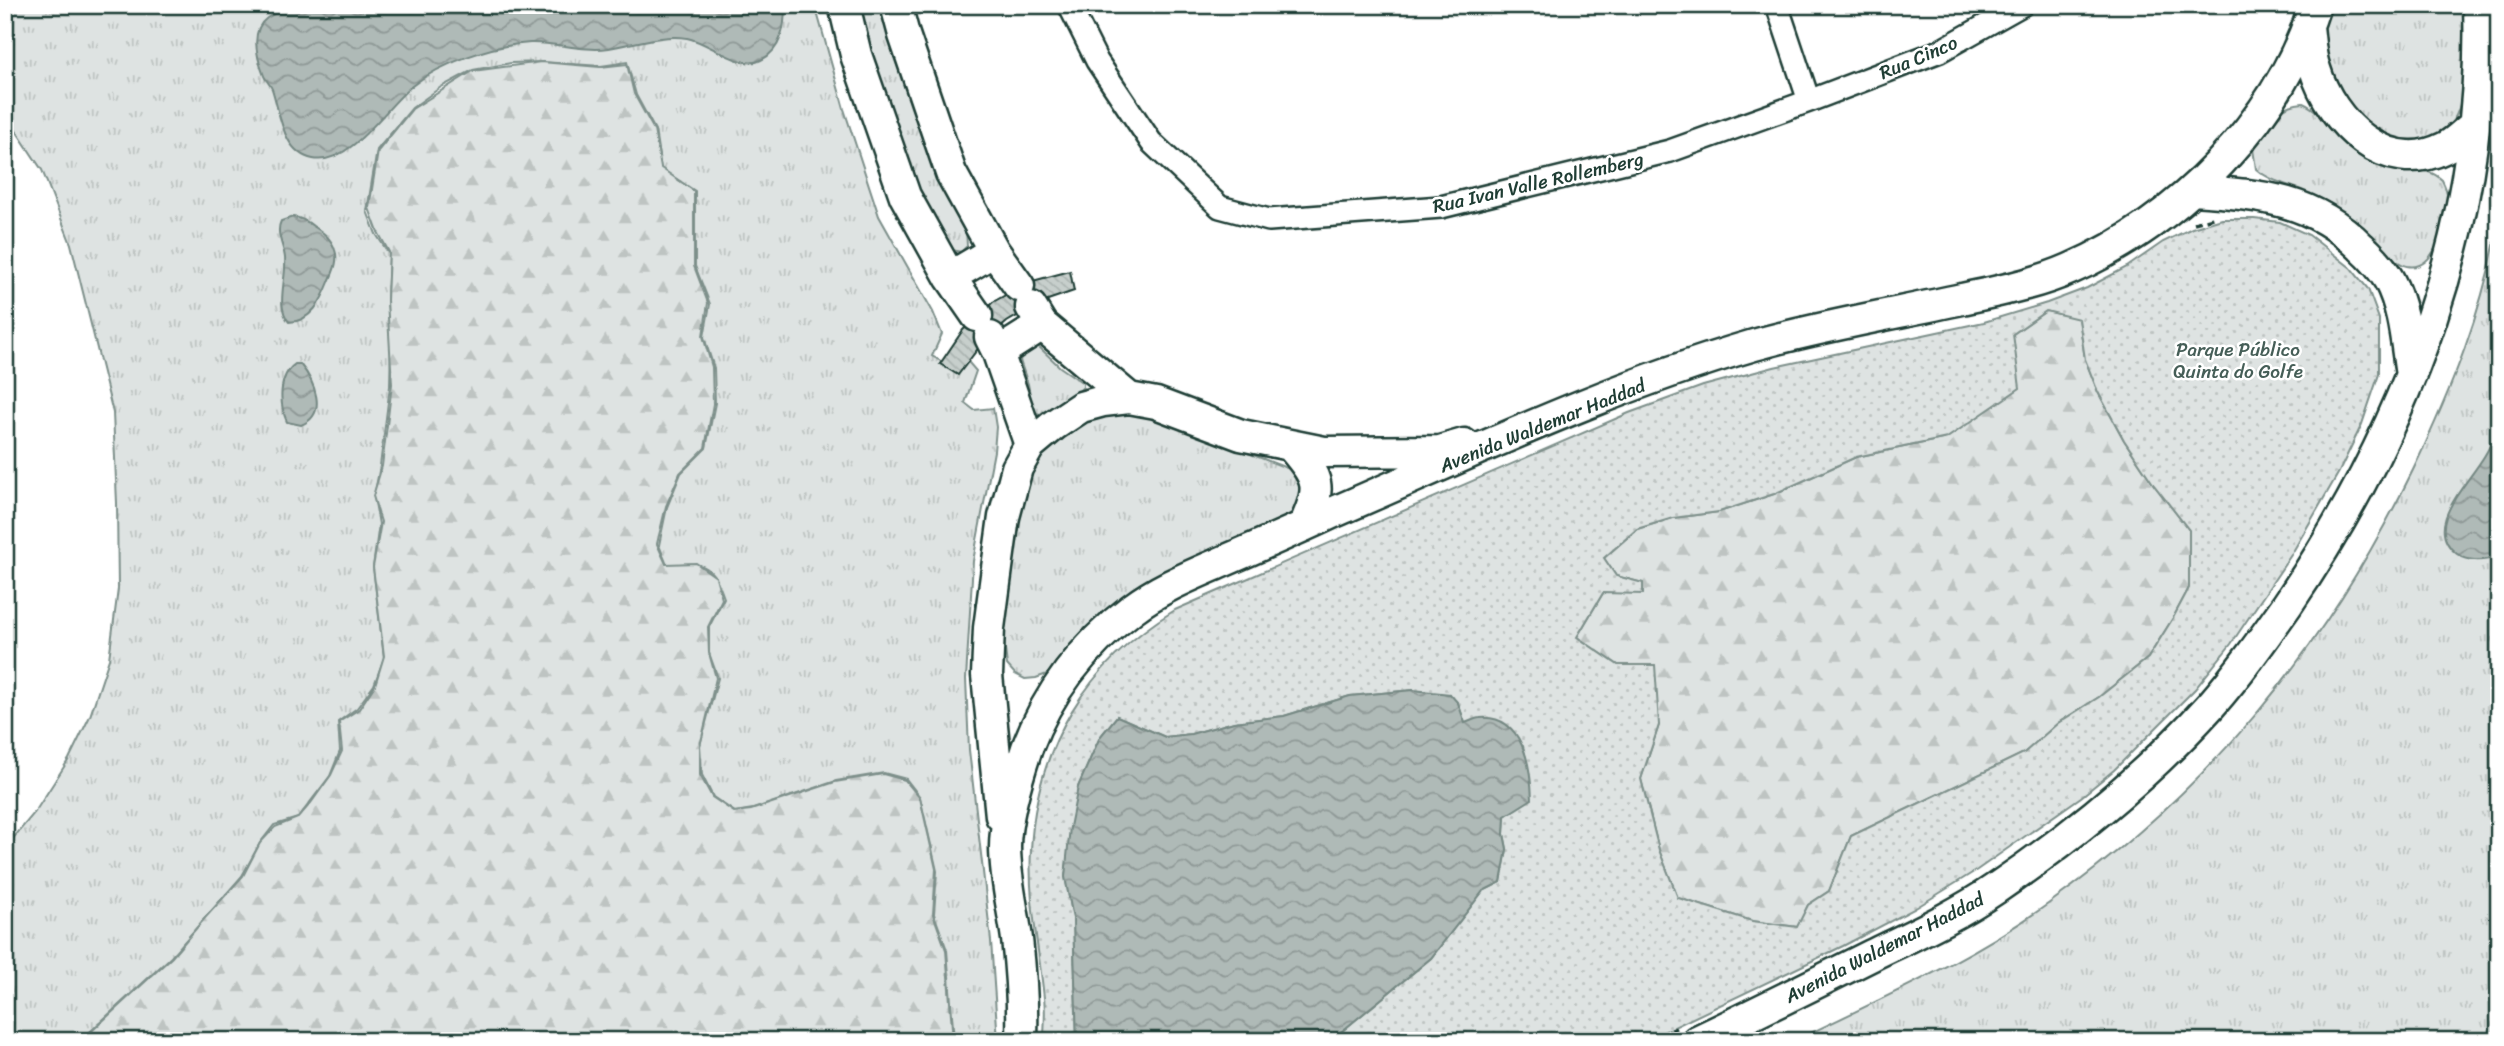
<svg xmlns="http://www.w3.org/2000/svg" width="2504" height="1046" font-family="Sriracha,sans-serif">
	<style>
		.grass { fill: url(#grass-tufts); stroke: #7e908b; stroke-width: 2 }
		.forest { fill: url(#forest-firs); stroke: #7e908b; stroke-width: 2 }
		.park { fill: url(#park-dots); stroke: #7e908b; stroke-width: 2; fill-rule: evenodd }
		.water { fill: url(#water-waves); stroke: #758883; stroke-width: 2 }
		.building { fill: url(#building-back-hatch); stroke: #1f3d34; stroke-width: 2 }
		.lines { fill: none; stroke-linecap: round; stroke-linejoin: round }
		.street-casing { stroke: #1f3d34; stroke-width: 26 }
		.secondary-casing { stroke: #1f3d34; stroke-width: 35 }
		.path { stroke: #1f3d34; stroke-width: 3.5; stroke-dasharray: 7 5; stroke-linecap: butt }
		.street { stroke: #fff; stroke-width: 21 }
		.secondary { stroke: #fff; stroke-width: 30 }
		.labels { text-anchor: middle; stroke-width: 5; stroke-linejoin: round; paint-order: stroke }
		.street-label { font-size: 19px; fill: #1f3d34; stroke: #fff }
		.park-label { font-size: 19px; fill: #455e57; stroke: #fff }
	</style>
	<defs>
		<pattern id="grass-tufts" width="24" height="20" patternUnits="userSpaceOnUse" patternTransform="scale(1.75)"><rect width="24" height="20" fill="#dee3e2"/><path d="M3 7l-1-3M5 7V3M7 7l1-3M15 17l-1-3M17 17v-4M19 17l1-3" fill="none" stroke="#bec4c2"/></pattern>
		<pattern id="forest-firs" width="22" height="20" patternUnits="userSpaceOnUse" patternTransform="scale(1.75)"><rect width="22" height="20" fill="#dee3e2"/><path d="M5 1l3.5 6h-7zM16 11l3.5 6h-7z" fill="#bec4c2"/></pattern>
		<pattern id="park-dots" width="8" height="8" patternUnits="userSpaceOnUse" patternTransform="scale(1.75)"><rect width="8" height="8" fill="#dee3e2"/><path d="M2 2h.1M6 6h.1" fill="none" stroke="#bec4c2" stroke-width="1.8" stroke-linecap="round"/></pattern>
		<pattern id="water-waves" width="16" height="10" patternUnits="userSpaceOnUse" patternTransform="scale(1.75)"><rect width="16" height="10" fill="#afbab7"/><path d="M0 5q4-4 8 0t8 0" fill="none" stroke="#8e9896"/></pattern>
		<pattern id="building-back-hatch" width="6" height="6" patternUnits="userSpaceOnUse" patternTransform="scale(1.75)"><rect width="6" height="6" fill="#c7cfcc"/><path d="M-1 5l2 2M0 0l6 6M5-1l2 2" fill="none" stroke="#aab3b0"/></pattern>
	</defs>
	<rect width="100%" height="100%" fill="#fff"/>
	<filter id="ink" filterUnits="userSpaceOnUse"><feTurbulence type="fractalNoise" baseFrequency=".0143" numOctaves="2"/><feDisplacementMap in="SourceGraphic" scale="14" xChannelSelector="R" yChannelSelector="G"/><feConvolveMatrix kernelMatrix="1 2 1 2 8 2 1 2 1" color-interpolation-filters="sRGB"/></filter>
	<g filter="url(#ink)">
		<path class="grass" d="M5,5H815L844,109L879,216L933,312L942,334L932,356L955,369L964,357L976,371L965,403L974,410L993,408L996,427L994,451L973,561L966,679L969,750L991,941L998,1041H954L947,950L934,914L937,871L920,797L906,779L884,773L836,781L753,809L735,812L713,797L702,775L700,745L718,678L709,653V627L724,598C712,562 702,562 667,565L659,545L667,507L681,473L706,448L715,403L714,368L704,337L710,304L695,266V191L661,169L655,130L636,95L627,62L601,66L542,62L511,63L473,70L441,87L412,108L377,150L367,211L376,234L389,254L387,301L391,344L390,386L380,466L374,497L379,524L373,567L384,658L374,685L357,708L338,722L340,751L330,776L298,818L274,825L260,843L242,876L171,957L80,1041H5V848L35,812L69,759L90,716L109,659L118,589L117,503L113,413L71,244L42,170L5,114Z
			M856,5H884L905,87L940,178L966,229L967,246L961,252L948,249C903,173 881,89 856,5Z
			M2329,5H2464C2464,34 2468,81 2459,108C2456,118 2449,127 2440,133C2404,156 2355,122 2337,89C2324,64 2321,32 2329,5Z
			M2303,103C2324,112 2333,135 2351,147C2364,155 2382,164 2396,168C2413,173 2428,166 2442,180C2445,186 2448,193 2448,200C2447,221 2436,272 2407,266C2390,262 2371,232 2355,220C2341,210 2326,200 2309,193C2291,185 2271,182 2256,169L2253,149C2264,126 2276,105 2303,103Z
			M2499,219V1041H1794C1880,999 1970,960 2048,904C2212,787 2325,650 2413,470C2451,391 2485,306 2499,219Z
			M1037,345L1060,367L1083,383V387L1076,394L1040,414L1033,412L1028,384L1018,355Z
			M1138,413L1157,418L1292,470C1307,494 1301,507 1280,523L1047,674L1036,678L1025,679L1015,674L1007,665L1002,628L1014,535L1031,467L1044,449L1063,432L1099,415Z"/>
		<path class="forest" d="M541,62L600,67L627,64L634,94L654,130L661,168L694,191V266L708,303L703,336L712,367L713,404L705,448L680,473L666,506L657,544L666,564L696,563L716,577L722,599L708,627L709,653L716,678L700,746V775L712,797L734,812L751,810L835,782L883,774L905,780L920,798L936,869L933,914L946,950L953,1041H81L172,957L205,918L243,876L260,843L275,827L298,818L311,803L331,775L342,751L339,722L359,709L375,685L384,656L373,567L381,522L373,496L382,466L392,384L387,300L389,252L378,232L369,208L378,151L412,109L473,71Z
			M2046,311L2079,318L2085,359L2098,392L2124,440L2154,485L2189,530V588L2173,618L2148,658L2099,697L2058,723L2024,753L1851,836L1829,891L1808,905L1798,927L1752,921L1678,898L1659,850L1641,779L1659,725L1618,665L1577,637L1603,593L1643,583L1616,576L1604,558L1637,529L1673,518L1719,512L1774,494L1856,457L1947,438L2013,334Z"/>
		<path class="park" d="M2222,219H2254L2280,222L2309,235L2351,268L2368,289L2379,319V374L2362,424L2339,472L2291,555L2231,644L2195,689L2114,770L2081,797L1977,870L1914,909L1843,946L1645,1041H1330L1431,958L1483,891L1501,882L1507,849L1504,834L1505,816L1518,806L1527,763L1523,746L1465,723L1458,703L1413,690L1350,696L1284,716L1234,722L1191,734L1165,737L1117,716L1100,737L1078,787L1065,876L1073,918L1077,1041H1044C1044,1027 1046,1012 1044,998C1039,949 1028,899 1031,850C1036,746 1087,663 1175,610L1629,413L1703,386L1774,367L1984,322L2047,303L2087,288L2127,267L2163,242L2192,228ZM2046,311L2079,319L2085,359L2098,392L2124,440L2154,485L2189,530V588L2173,618L2148,658L2099,697L2058,723L2024,753L1851,836L1829,891L1808,905L1797,927L1752,921L1678,898L1659,850L1641,779L1659,725L1655,665H1618L1577,637L1603,593L1643,594V583L1616,576L1604,558L1637,529L1673,518L1719,512L1774,494L1856,457L1947,438L2020,388L2013,334Z"/>
		<path class="water" d="M354,5H522L549,9L558,5H785C785,26 782,50 761,60C741,71 709,42 687,38C662,34 634,44 609,48C583,52 556,42 530,43C492,45 441,63 412,86C385,107 351,166 313,159C282,153 280,112 272,89C270,84 266,81 264,76C257,58 249,31 267,18C294,0 326,15 354,5Z
			M293,217C301,218 307,221 313,226C323,232 331,238 335,250C339,261 333,272 329,282C322,300 311,322 289,322C275,305 287,280 285,258C284,246 275,233 281,221Z
			M295,364H300C314,381 329,414 301,425L287,422C279,404 278,376 295,364Z
			M2499,378V556C2485,561 2470,563 2457,554C2415,522 2485,472 2493,437C2495,431 2493,423 2493,416C2494,403 2496,391 2499,378Z
			M1413,690L1450,694L1458,703L1465,723C1469,722 1475,718 1480,718C1523,714 1531,767 1532,799L1505,816L1504,834L1507,849L1501,882L1483,891L1431,958L1330,1041H1077L1073,918L1065,877L1070,827L1078,787L1091,757L1100,737L1117,716L1165,737L1191,734L1234,722L1284,716L1350,696Z"/>
		<path class="building" d="M1070,271L1074,291L1039,303L1007,322L980,346L958,375L940,364L963,330L993,302L1029,282Z"/>
		<g class="lines">
			<g class="street-casing">
				<path id="street" d="M1069,5L1097,61L1151,142L1220,207L1269,220L1441,207L1670,151L1809,101L1940,51L2022,5
					M1777,5L1809,101"/>
			</g>
			<g class="secondary-casing">
				<path id="secondary" d="M844,5L856,55L905,196L950,277L977,316
					M896,5L904,35L951,173L994,251L1019,286
					M2308,27C2310,41 2310,56 2315,69C2331,122 2386,177 2444,148C2455,143 2465,132 2474,125
					M2192,190C2258,195 2311,197 2361,247C2371,256 2382,268 2389,280C2404,308 2406,343 2411,375
					M950,277L994,251
					M1031,307L1042,325L1129,398
					M990,337L998,353L1030,445
					M998,353L1042,325
					M1292,447C1320,480 1322,487 1304,526
					M1001,816L987,675L989,628L997,568L1004,517L1017,468L1030,445L1054,425L1081,407L1103,401L1129,398L1156,403L1241,435L1324,452L1440,451L1464,444
					M1022,1041C1023,1007 1021,973 1017,939C1013,909 1005,878 1005,847C1005,819 1018,775 1027,748C1048,692 1084,646 1132,609C1160,588 1190,576 1222,562C1259,546 1296,530 1332,513C1471,453 1609,387 1754,345C1822,326 1893,314 1962,299C1998,291 2036,284 2070,269C2180,221 2279,121 2315,5
					M1697,1041C1756,1013 1814,984 1872,955C1913,935 1957,915 1995,889C2073,836 2148,775 2211,705C2239,673 2263,639 2287,605C2408,428 2486,222 2479,5"/>
			</g>
			<path class="path" d="M2194,223L2213,218
				M1650,1041L1676,1028"/>
			<use href="#street" class="street"/>
			<use href="#secondary" class="secondary"/>
		</g>
	</g>
	<g class="labels">
		<g class="street-label">
			<text transform="translate(1918 57) rotate(-23)" y="7">Rua Cinco</text>
			<text transform="translate(1538 182) rotate(-13)" y="7">Rua Ivan Valle Rollemberg</text>
			<text transform="translate(1542 425) rotate(-22)" y="7">Avenida Waldemar Haddad</text>
			<text transform="translate(1884 947) rotate(-27)" y="7">Avenida Waldemar Haddad</text>
		</g>
		<g class="park-label">
			<text x="2238" y="356">Parque Público<tspan x="2238" dy="22">Quinta do Golfe</tspan></text>
		</g>
	</g>
	<rect width="2504" height="1046" fill="none" stroke="#fff" stroke-width="28"/>
	<rect x="14" y="14" width="2476" height="1018" fill="none" stroke="#1f3d34" stroke-width="2.5" filter="url(#ink)"/>
</svg>
